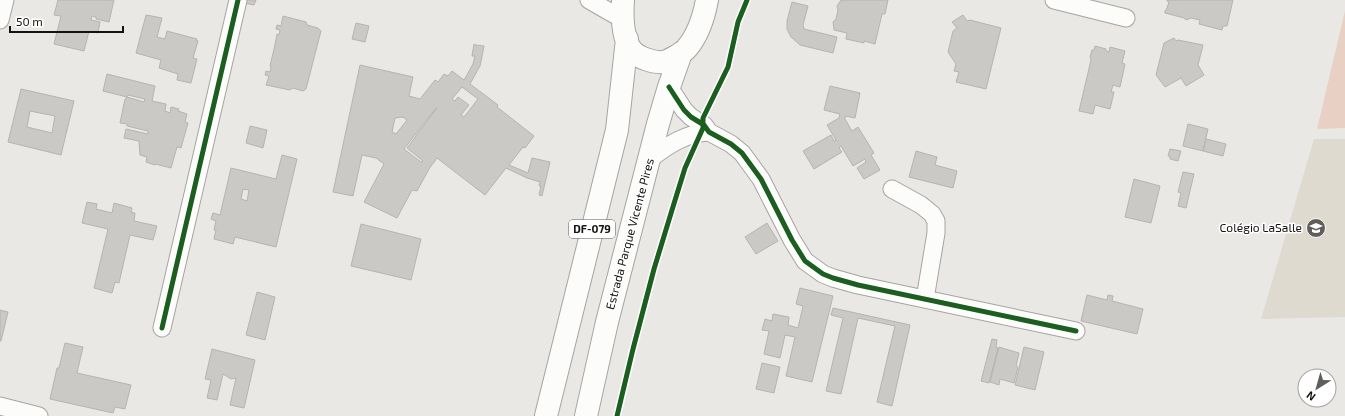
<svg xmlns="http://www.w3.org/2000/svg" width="1345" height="416" font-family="'Exo 2',sans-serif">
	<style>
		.built { fill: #dedad0 }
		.green { fill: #e9d0c4 }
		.building { fill: #cac9c5; stroke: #b5b4b0; fill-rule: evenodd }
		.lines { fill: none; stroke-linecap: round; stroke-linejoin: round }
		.minor-casing { stroke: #a6a4a1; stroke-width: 19 }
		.major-casing { stroke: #a6a4a1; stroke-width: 24 }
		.minor { stroke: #fcfcfb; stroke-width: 17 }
		.major { stroke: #fcfcfb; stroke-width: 22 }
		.cycleway-casing { stroke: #fff; stroke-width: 8 }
		.cycleway { stroke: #1b5e20; stroke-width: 5 }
		.labels { text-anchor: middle; stroke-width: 3; stroke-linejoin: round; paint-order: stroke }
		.shield { fill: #fff; stroke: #5a5a58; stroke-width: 1 }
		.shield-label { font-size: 11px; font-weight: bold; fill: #141311 }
		.poi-label { font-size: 12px; fill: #141311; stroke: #fff; text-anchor: end }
		.street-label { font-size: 12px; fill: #141311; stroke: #fff }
	</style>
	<rect width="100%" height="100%" fill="#eae8e4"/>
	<path class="built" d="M1314,139H1345V317L1261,319Z"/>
	<path class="green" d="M1345,11V128L1317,129Z"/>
	<path class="building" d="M58,0H114L109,22L96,19V17L92,16L91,20L100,22L98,33L89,31L84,51L54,44L61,16L54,15Z
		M245,0H256L254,5L244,3Z
		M841,0H888L885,14H882L875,44L864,41V43L846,39L847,33L834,30L833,22L836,19L838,10L837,6Z
		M1167,0H1233L1227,26H1223L1222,30L1199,24L1200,20L1191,18L1186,20L1184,18L1165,13V11L1167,8L1169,2L1167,1Z
		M792,2L808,6L803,25L804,29L837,37L833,53L800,45L791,37L787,29V21Z
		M146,15L162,18L157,37L165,39L167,31L197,39L196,40L198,41L193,58L197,59L191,83L177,80L178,74L159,68L161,60L136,53Z
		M963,15L967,21L970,20L1001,28L986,89L956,82L959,72L954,71L956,64L948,52L953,31L957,28L952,22Z
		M283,16L306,22L307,25L318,28L321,31L306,89L303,91L293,88L290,90L266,85L269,76L265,75L266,71L270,72L271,67L270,66L275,45L277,34L279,35L280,30L276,29L277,25L281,26Z
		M356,23L369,26L365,42L352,39Z
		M1174,38L1176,41L1178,40L1203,45L1198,65L1204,75L1186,86L1181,78L1165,87L1156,75L1164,43Z
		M474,44L476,45L484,46L480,66L470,84L498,105L497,107L534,136L525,148L523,147L509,165L528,173L532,158L550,162L542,196L539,195L541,186H539L540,182L527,178L506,168L485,195L437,158L429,169L417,191L412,190L397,218L364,202L384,164L376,158L362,155L353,196L333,192L360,65L413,77L409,96L420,99L435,80L438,82L444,74L448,76L452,71L464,80L473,64L475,56H472ZM462,87L478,99L464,117L461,115L469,105L458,97L455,101L452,99ZM436,108H437L407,148L423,161L421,162L404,149ZM403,117L407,120L396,134L392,132L395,118Z
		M1095,46L1106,49V51L1109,52L1110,47L1125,51L1122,63L1125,64L1120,87L1113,85L1111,92H1114L1110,109L1095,105L1093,114L1079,111L1091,60L1090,57L1092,50H1094Z
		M107,74L155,86L152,101L166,104L165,111L170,113L171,107L179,109L178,111L187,114L185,122L188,123L181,148L177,147L171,168L155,164V165L146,162L147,157L140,155L139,141L124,138L126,129L148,134V131L127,126V124L120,123L125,99H126L127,97L103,91ZM128,95L145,99L144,102L127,97Z
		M830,86L860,93L855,118L845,116V119L852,131L858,127L874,153L871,155L880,170L864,179L857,168L866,162L865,159L853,166L841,146L839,148L842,152L814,169L803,151L831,135L834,141L836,140L827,125L839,118L840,114L824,110Z
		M21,89L74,101L61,155L8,142ZM30,111L55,116L52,133L27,127Z
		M1188,124L1208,129L1203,151L1183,146Z
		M250,126L267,130L263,148L246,143Z
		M1206,139L1226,144L1223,156L1203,151Z
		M1170,149L1181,151L1178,161L1170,159V156H1168Z
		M916,151L937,157L935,165L957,171L953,188L909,177Z
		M282,155L297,159L276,247L235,237L233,244L214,239L216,230H214L216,221L211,219L213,213L220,215L231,168L276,179ZM243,189L249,190L247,201L241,199Z
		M1183,172L1194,174L1186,208L1178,206L1181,193L1178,192Z
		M1134,179L1160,186L1151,223L1125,217Z
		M87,202L97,204L96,209L112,213L114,203L132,208L131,212L135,213L134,221L157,226L153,240L130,235L119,283L115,282L112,293L94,288L108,229L82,223Z
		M767,223L778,241L756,254L745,237Z
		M361,224L421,239L411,280L351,266Z
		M800,288L833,296L812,382L786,376L795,337L785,335L780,358L764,354L769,331L762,330L765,319L772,321L773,314L789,317L788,325L798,328L803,306L796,304Z
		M257,292L275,297L265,340L246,335Z
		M1087,295L1107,300L1108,295L1113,296L1112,301L1143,309L1137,334L1081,321Z
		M833,308L910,325L892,406L877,402L895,326L858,318L841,394L826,391L843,318L831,315Z
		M0,310L8,312L1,341H0Z
		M992,339L997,340L996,347L998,348L989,383L981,381Z
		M65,343L83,347L77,373L131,385L125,409L115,407L113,413L50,399L57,368H59Z
		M999,347L1019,353L1016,366L1018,367L1014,383L1000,379L999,385L990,382Z
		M1024,347L1044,352L1035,390L1015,385Z
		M212,349L255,360L244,408L230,405L236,378L231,379L223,374L217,400L207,398L211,380L205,379Z
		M762,363L780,367L774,393L756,389Z"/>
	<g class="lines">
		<g class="minor-casing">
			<path id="minor" d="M589,0L622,19
				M1054,0L1126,18
				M0,20L5,0
				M669,87L684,110L691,117L704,125L709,132L731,144L742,153L761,179L792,240L805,261L823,274L833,278L858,285L1076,331
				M650,159C668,145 686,133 709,132
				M892,189L921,205L932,214L936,221V233L925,299
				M162,328L238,0
				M0,406L39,416"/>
		</g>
		<g class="major-casing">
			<path id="major" d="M623,0C622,15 622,38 632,51C639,58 654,63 663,62C669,61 683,53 687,48C698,35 704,16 707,0
				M546,416L617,130L627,39
				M586,416L607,322L658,124L669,87L681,53"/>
		</g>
		<use href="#minor" class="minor"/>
		<use href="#major" class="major"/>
		<g class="cycleway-casing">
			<path id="cycleway" d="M669,87L684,110L691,117L704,125L709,132L731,144L742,153L761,179L792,240L805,261L823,274L833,278L858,285L1076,331
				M162,328L238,0
				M617,416L633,349L654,269L672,210L685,168L703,128V118L728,67L738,22L747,0"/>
		</g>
		<use href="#cycleway" class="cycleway"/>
	</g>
	<defs>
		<g id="school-disc" transform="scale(1)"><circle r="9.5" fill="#5f5e5b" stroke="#fff"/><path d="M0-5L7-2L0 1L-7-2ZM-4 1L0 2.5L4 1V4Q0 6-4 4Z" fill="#fff"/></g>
	</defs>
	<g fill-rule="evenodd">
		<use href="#school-disc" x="1316" y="228"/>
	</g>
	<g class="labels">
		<rect class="shield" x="569" y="220" width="46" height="18" rx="3"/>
		<g class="shield-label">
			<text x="592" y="233">DF-079</text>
		</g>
		<g class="poi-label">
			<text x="1302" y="232">Colégio LaSalle</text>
		</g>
		<g class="street-label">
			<text transform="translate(630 234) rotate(-75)" y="4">Estrada Parque Vicente Pires</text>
		</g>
	</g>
	<g transform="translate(1317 388) rotate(217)"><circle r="19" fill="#ffffff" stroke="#a1a1a0"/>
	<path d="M0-3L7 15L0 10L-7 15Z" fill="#5f5e5b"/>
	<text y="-6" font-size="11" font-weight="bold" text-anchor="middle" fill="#141311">N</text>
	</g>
	<path d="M10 26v6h113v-6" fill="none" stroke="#141311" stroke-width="2"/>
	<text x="16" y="26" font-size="12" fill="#141311" stroke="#ffffff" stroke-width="3" paint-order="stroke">50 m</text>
</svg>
